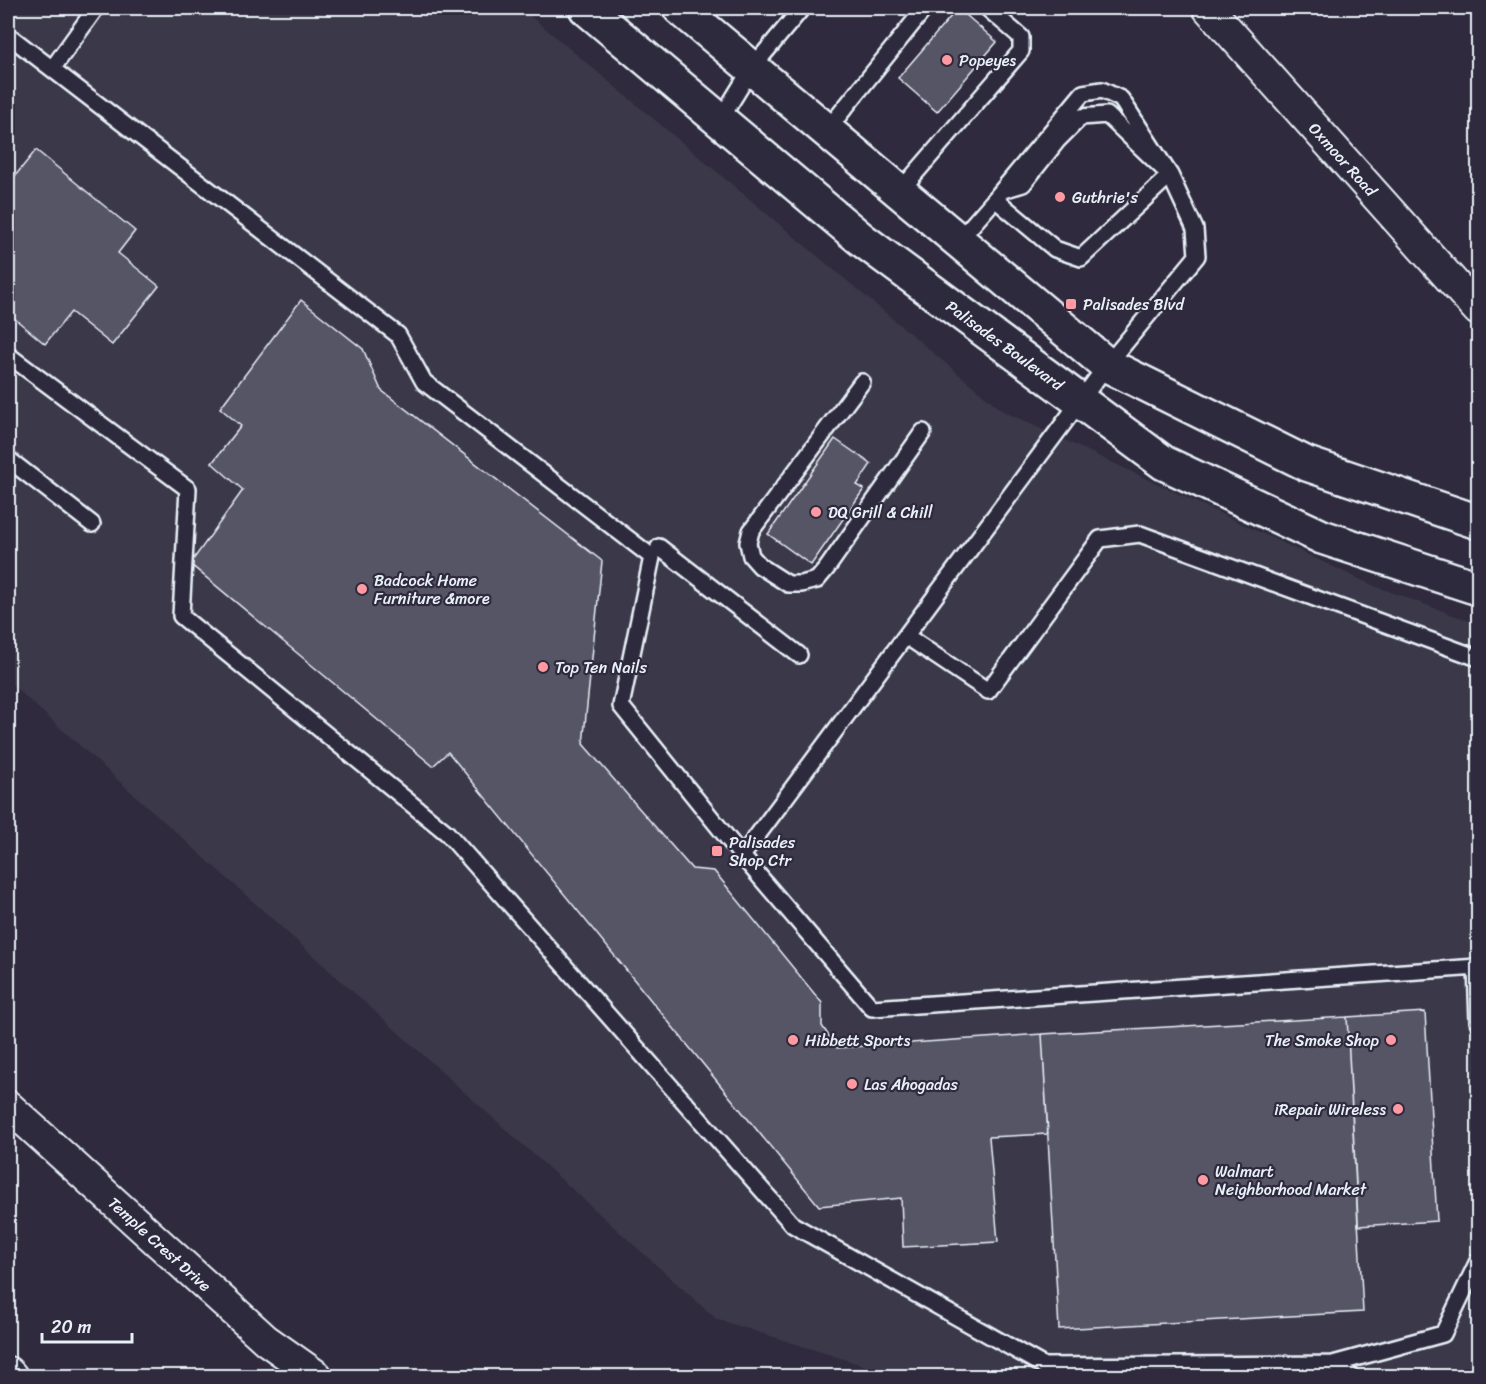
<svg xmlns="http://www.w3.org/2000/svg" width="1486" height="1384" font-family="Sriracha,sans-serif">
	<style>
		.built { fill: #3b3749 }
		.building { fill: #575565; stroke: #e8f1f8; stroke-width: 1.5 }
		.lines { fill: none; stroke-linecap: round; stroke-linejoin: round }
		.lane-casing { stroke: #e8f1f8; stroke-width: 20 }
		.street-casing { stroke: #e8f1f8; stroke-width: 34 }
		.secondary-casing { stroke: #e8f1f8; stroke-width: 38 }
		.lane { stroke: #2f2a3d; stroke-width: 15 }
		.street { stroke: #2f2a3d; stroke-width: 30 }
		.secondary { stroke: #2f2a3d; stroke-width: 33 }
		.poi-dot { fill: #ff9aa2; stroke: #2f2a3d; stroke-width: 2 }
		.labels { text-anchor: middle; stroke-width: 4.5; stroke-linejoin: round; paint-order: stroke }
		.poi-label { font-size: 16px; fill: #e8f1f8; stroke: #2f2a3d; text-anchor: start }
		.street-label { font-size: 16px; fill: #e8f1f8; stroke: #2f2a3d }
	</style>
	<rect width="100%" height="100%" fill="#2f2a3d"/>
	<filter id="ink" filterUnits="userSpaceOnUse"><feTurbulence type="fractalNoise" baseFrequency=".0167" numOctaves="2"/><feDisplacementMap in="SourceGraphic" scale="12" xChannelSelector="R" yChannelSelector="G"/><feConvolveMatrix kernelMatrix="1 2 1 2 8 2 1 2 1" color-interpolation-filters="sRGB"/></filter>
	<g filter="url(#ink)">
		<path class="built" d="M8,8H521L1003,411L1372,585L1478,624V1376H897L716,1319L8,681Z"/>
		<path class="building" d="M958,8L997,42L937,112L898,78Z
			M36,150L135,231L118,253L159,286L112,345L71,312L45,344L8,313V170L15,176Z
			M301,300L363,349L381,390L602,561L583,744L692,869L714,871L822,1003V1026L837,1048L1042,1034L1048,1134L989,1137L998,1242L903,1247L901,1198L819,1206L448,752L433,766L190,564L243,490L212,463L241,426L220,408Z
			M835,439L871,464L857,485L864,489L811,565L768,534Z
			M1425,1012L1437,1221L1358,1226L1347,1017Z
			M1347,1017L1363,1312L1059,1329L1042,1034Z"/>
		<g class="lines">
			<g class="lane-casing">
				<path id="lane" d="M8,35L398,335L424,382L652,557L621,706L742,856
					M52,69L96,8
					M720,120L752,68L802,8
					M827,130L925,8
					M1003,190L1023,184L1057,141L1081,117L1107,115L1170,175L1195,229L1197,256L1107,365L742,856L872,1008L1478,967
					M900,191L1021,51V37L987,8
					M959,240L995,199L1055,249L1081,258L1170,175L1121,99L1102,90L1083,93L995,199
					M8,355L188,489L181,616L447,833L793,1225L1044,1366L1333,1364
					M862,382L751,531L748,543L751,556L760,566L788,584H801L817,580L827,568L923,432
					M8,459L92,524
					M659,547L799,655
					M906,636L988,691L1100,539L1140,534L1478,658
					M1476,967L1478,1022
					M1351,1376L1333,1364L1443,1334L1478,1261"/>
			</g>
			<g class="street-casing">
				<path id="street" d="M1208,8L1478,310
					M8,1106L266,1340L317,1376
					M8,1372L12,1376"/>
			</g>
			<g class="secondary-casing">
				<path id="secondary" d="M586,8L861,239L1164,463L1322,537L1478,588
					M680,8L1107,365L1307,464L1478,522"/>
			</g>
			<use href="#lane" class="lane"/>
			<use href="#street" class="street"/>
			<use href="#secondary" class="secondary"/>
		</g>
	</g>
	<g class="poi-dot">
		<circle cx="947" cy="60" r="6"/>
		<circle cx="1060" cy="197" r="6"/>
		<rect x="1065" y="298" width="12" height="12" rx="3"/>
		<circle cx="816" cy="512" r="6"/>
		<circle cx="362" cy="589" r="6"/>
		<circle cx="543" cy="667" r="6"/>
		<rect x="711" y="845" width="12" height="12" rx="3"/>
		<circle cx="793" cy="1040" r="6"/>
		<circle cx="1391" cy="1040" r="6"/>
		<circle cx="852" cy="1084" r="6"/>
		<circle cx="1398" cy="1109" r="6"/>
		<circle cx="1203" cy="1180" r="6"/>
	</g>
	<g class="labels">
		<g class="poi-label">
			<text x="959" y="66">Popeyes</text>
			<text x="1072" y="203">Guthrie's</text>
			<text x="1083" y="310">Palisades Blvd</text>
			<text x="828" y="518">DQ Grill &amp; Chill</text>
			<text x="374" y="586">Badcock Home<tspan x="374" dy="18">Furniture &amp;more</tspan></text>
			<text x="555" y="673">Top Ten Nails</text>
			<text x="729" y="848">Palisades<tspan x="729" dy="18">Shop Ctr</tspan></text>
			<text x="805" y="1046">Hibbett Sports</text>
			<text x="1379" y="1046" text-anchor="end">The Smoke Shop</text>
			<text x="864" y="1090">Las Ahogadas</text>
			<text x="1386" y="1115" text-anchor="end">iRepair Wireless</text>
			<text x="1215" y="1177">Walmart<tspan x="1215" dy="18">Neighborhood Market</tspan></text>
		</g>
		<g class="street-label">
			<text transform="translate(1343 159) rotate(48)" y="6">Oxmoor Road</text>
			<text transform="translate(1005 345) rotate(36)" y="6">Palisades Boulevard</text>
			<text transform="translate(160 1244) rotate(42)" y="6">Temple Crest Drive</text>
		</g>
	</g>
	<rect width="1486" height="1384" fill="none" stroke="#2f2a3d" stroke-width="30"/>
	<rect x="15" y="15" width="1456" height="1354" fill="none" stroke="#e8f1f8" stroke-width="2" filter="url(#ink)"/>
	<path d="M42 1333v9h90v-9" fill="none" stroke="#e8f1f8" stroke-width="3"/>
	<text x="51" y="1333" font-size="18" fill="#e8f1f8" stroke="#2f2a3d" stroke-width="4.5" paint-order="stroke">20 m</text>
</svg>
